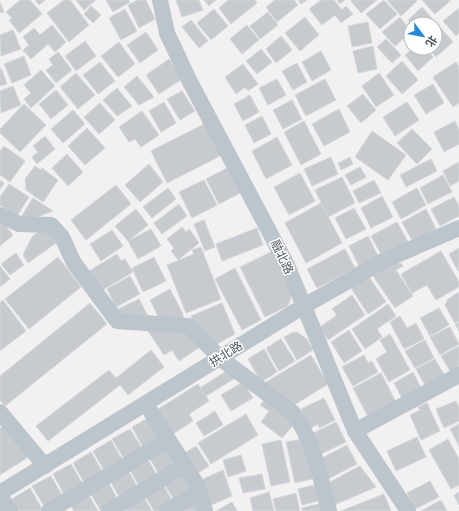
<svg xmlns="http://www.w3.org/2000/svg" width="459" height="511" font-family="'Noto Sans','Noto Sans SC',sans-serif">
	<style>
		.building { fill: #c7cbcf; stroke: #d4d7da }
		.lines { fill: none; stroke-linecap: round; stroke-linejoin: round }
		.minor { stroke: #bcc5cb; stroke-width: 16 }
		.labels { text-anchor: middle; stroke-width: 3; stroke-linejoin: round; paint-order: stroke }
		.street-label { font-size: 12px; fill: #49555c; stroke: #fff }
	</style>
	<rect width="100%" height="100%" fill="#f2f0f0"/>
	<path class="building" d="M20,0H30L42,14L19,33L9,20L12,18L6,12Z
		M35,0H45L39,5Z
		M64,0H70L89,25L69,42L47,13Z
		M76,0H96L84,10Z
		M106,0H128L130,2L113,12Z
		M138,0H146L155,19L139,28L128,5Z
		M176,0H199L203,10L182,17Z
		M204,0H216L209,6Z
		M228,0H255L257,3L231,24L219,8Z
		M275,0H294L298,5L277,22L266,7Z
		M298,0H307L301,4Z
		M321,0H334L342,10L346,6L353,14L341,23L335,15L322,25L309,9Z
		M337,0H345L340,4Z
		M352,0H377L361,13L351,1Z
		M384,0L397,14L380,29L366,14Z
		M387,0H416L417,1L401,16Z
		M422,0H451L435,14Z
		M0,2L4,12L0,13Z
		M91,6L101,15L93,23L84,14Z
		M422,7L435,22L433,24H411L408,20Z
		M459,8V33L456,36L443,21Z
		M125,9L137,31L121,40L109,18Z
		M214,9L228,26L211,40L197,23Z
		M268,12L278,25L260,39L250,26Z
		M305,17L319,35L300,51L285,33Z
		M400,17L411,32L395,46L382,32Z
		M191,20L208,41L199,48L182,27Z
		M368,22L372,43L352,47L348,26Z
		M52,25L66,42L55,52L48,44L31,59L23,50L29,45L23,37L34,28L40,35Z
		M247,25L259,40L242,54L230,39Z
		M440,27L453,42L436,57L428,48H435V32Z
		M13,30L21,49L1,56L0,35Z
		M146,32L158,50L140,63L127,45Z
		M281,36L292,50L276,63L266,49Z
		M386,39L401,55L392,63L377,47Z
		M85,41L96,56L76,71L65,56Z
		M119,42L135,64L118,77L101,56Z
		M373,46L377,69L358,73L353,51Z
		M413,48H425L433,57L418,71L405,55Z
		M261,49L272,62L257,74L246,61Z
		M321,51L331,70L312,81L302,62Z
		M58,52L72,70L56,83L46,70L53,65L49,59Z
		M24,56L31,75L12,83L4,64Z
		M169,59L182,79L159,94L146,75Z
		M402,61L418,80L402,94L386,76Z
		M100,62L115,81L98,94L83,75Z
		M456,62L459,67V103L453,107L433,77Z
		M297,63L307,82L293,90L282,71Z
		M243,64L258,84L248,91L245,87L236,94L225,77Z
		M1,68L7,84L0,86V69Z
		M41,70L55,86L31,108L24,99L31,93L24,85Z
		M76,73L95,95L78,109L60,87Z
		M379,73L394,95L376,107L362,86Z
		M137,76L154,97L139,105L124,87Z
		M277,79L286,95L268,105L259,88Z
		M325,79L336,100L306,116L295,95Z
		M433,84L444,103L426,114L414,95Z
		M13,86L21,105L1,113L0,91Z
		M117,88L132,106L117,116L103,100Z
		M56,90L68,105L51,119L39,104Z
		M182,91L195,111L180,120L167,99Z
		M363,94L376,110L361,123L347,106Z
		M250,95L259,112L243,121L234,104Z
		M292,100L302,119L283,129L273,110Z
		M164,102L176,123L161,132L149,111Z
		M407,102L419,120L395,136L383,117Z
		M100,103L115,120L99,134L84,117Z
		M24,104L46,125L20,152L0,133V129Z
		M339,109L350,132L324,146L312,124Z
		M73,110L85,124L63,143L51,129Z
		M142,111L159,135L141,147L135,139L129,142L119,127Z
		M262,116L271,134L254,143L245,125Z
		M304,121L321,154L301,165L284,132Z
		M455,121L459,130V144L444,152L434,132Z
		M208,122L224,154L167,183L151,151Z
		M87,128L105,148L85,165L68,146Z
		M412,129L432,149L417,164L397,143Z
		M372,131L406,155L388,180L355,157Z
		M45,136L55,149L37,164L32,157L38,152L33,146Z
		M277,137L292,165L266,179L252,151Z
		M4,146L25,161L10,182L0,175V151Z
		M67,154L83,172L68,186L52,168Z
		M331,157L338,174L312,186L304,169Z
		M350,157L353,164L341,170L338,163Z
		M431,159L437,171L406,187L400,175Z
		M459,162V181L450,186L443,171Z
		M149,164L163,182L140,202L125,185Z
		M35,166L41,170L42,168L58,180L43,202L26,190L25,179Z
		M231,166L244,191L219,204L206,179Z
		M360,167L366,177L351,185L345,175Z
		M300,173L315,201L289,215L274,187Z
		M443,175L452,192L428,204L420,188Z
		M342,177L355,203L328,217L315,190Z
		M0,180L4,183L0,190Z
		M204,180L217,205L192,218L179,192Z
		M374,180L381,193L359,203L353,191Z
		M9,184L29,197L17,216L0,205V197Z
		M116,185L131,204L86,240L71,220Z
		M168,188L176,199L152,218L143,207Z
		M417,188L426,205L401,219L392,202Z
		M382,196L393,217L371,228L361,208Z
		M454,197L459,206V216L440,226L431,209Z
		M33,198L53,211L26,221L21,217Z
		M321,203L342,243L306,263L285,223Z
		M179,204L187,216L162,234L154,223Z
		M354,208L366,229L346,239L335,218Z
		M136,209L148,225L128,241L115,226Z
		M426,209L436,229L413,242L402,222Z
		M204,220L215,247L205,251L194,224Z
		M397,222L408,242L382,256L371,236Z
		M0,224L5,225L13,235L0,246Z
		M44,227L56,243L28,263L23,255L32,237Z
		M182,227L186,232L189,229L199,243L178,260L171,251L174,248L167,239Z
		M257,228L263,245L222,261L216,244Z
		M151,229L161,246L138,259L128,241Z
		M112,230L123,246L101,261L90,244Z
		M368,236L378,256L359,266L349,246Z
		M201,247L221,299L186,313L167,265L194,254L192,250Z
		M459,248V271H458L449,254Z
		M345,249L355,268L317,288L307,269Z
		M273,251L293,291L288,306L265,317L240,267Z
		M441,251L459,282V287L436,300L427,285L412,293L401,274Z
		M16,253L24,265L10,275L1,264Z
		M117,254L121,261L125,259L133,272L101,291L89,271Z
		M58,257L81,287L29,329L5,299Z
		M154,257L166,281L143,292L132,268Z
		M388,261L402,264L403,266L396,270L413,296L395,308L371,273Z
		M0,266L10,279L0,287Z
		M235,268L261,320L242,330L215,279Z
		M367,274L386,302L368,314L349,285Z
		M130,276L140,294L116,307L107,289Z
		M170,289L183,314V325L160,320L150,300Z
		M459,292V321L455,323L445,305L448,299Z
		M352,295L365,315L328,340L320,327L337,315L332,309Z
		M139,299L150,320L119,317L116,310Z
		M3,300L26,331L0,351V303Z
		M90,303L107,324L5,406L0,400V376Z
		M222,303L235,334L215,345L198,331L191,316Z
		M388,304L396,316L377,329L382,337L365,349L352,329Z
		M439,308L449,325L430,336L420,318Z
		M400,316L407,328L416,323L424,339L404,349L390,322Z
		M459,322V331L455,324Z
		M450,327L459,344L440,355L430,337Z
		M146,328L188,329L200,347L179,361L172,350L164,355Z
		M349,330L362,351L344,363L331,342Z
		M297,332L307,339L313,350L297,360L284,337L292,333Z
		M390,334L410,370L389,382L376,359L387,352L380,340Z
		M281,339L295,361L279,371L266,348Z
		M425,340L434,358L415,368L405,351Z
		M459,346V369L451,373L441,356Z
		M264,349L277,372L261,382L248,359Z
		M151,350L164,367L128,395L120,385L48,441L36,426L109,370L116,378Z
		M311,355L328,384L291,407L263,384Z
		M364,355L368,363L372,361L378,372L353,386L342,367Z
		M435,359L445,376L426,387L416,369Z
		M228,370L237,377L206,396L200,388Z
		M413,372L422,390L403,400L394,383Z
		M381,373L397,404L369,419L353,388Z
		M243,382L253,398L231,411L221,395Z
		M198,384L209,401L189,414L193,421L173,434L155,411Z
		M266,398L297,421L282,438L261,422L269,411L260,405Z
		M324,398L335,420L319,428L318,424L311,428L301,409Z
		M456,401L459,407V421L444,428L436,409Z
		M427,403L440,431L421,440L410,415L420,410L418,407Z
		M215,411L223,425L204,436L196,423Z
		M246,414L258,435L211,464L198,443Z
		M150,417L162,438L144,449L132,427Z
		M336,422L346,442L317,456L309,435Z
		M459,424V446L450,429Z
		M4,425L30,456L0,475V428Z
		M130,429L143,450L125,460L112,439Z
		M417,437L426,457L396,471L387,451Z
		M302,439L316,478L295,483L286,442Z
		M448,439L459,459V485L451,489L429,450Z
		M111,440L123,461L105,472L93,451Z
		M281,440L290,482L271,486L262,444Z
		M166,445L178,466L161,477L148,456Z
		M347,445L357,464L324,481L318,460Z
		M196,446L209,466L198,473L185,453Z
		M91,452L103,473L85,484L73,463Z
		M241,455L246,471L228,477L223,460Z
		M146,457L159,478L141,489L129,468Z
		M71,464L83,485L65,496L53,474Z
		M360,466L376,487L332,506L326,484Z
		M127,468L139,490L121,500L109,479Z
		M223,470L232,496L209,506L201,480Z
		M181,471L194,492L176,503L163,482Z
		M262,474L265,489L243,493L239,478Z
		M51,476L63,497L45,508L32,486Z
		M107,480L119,502L101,511L89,491Z
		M430,481L439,497L415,509L407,493Z
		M162,483L174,504L163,511H154L144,494Z
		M318,484L322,500L302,505L298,489Z
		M30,488L42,509L39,511H19L12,499Z
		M87,492L98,511H74L69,503Z
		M269,492L274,511H253L250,498Z
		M459,492V505L454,495Z
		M296,493L300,511H276L273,499Z
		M384,494L391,511H341Z
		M142,495L152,511H127L124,505Z
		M197,497L201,511H181Z
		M441,500L447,511H421Z
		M232,502L237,511H216Z
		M322,503L324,511H302V508Z"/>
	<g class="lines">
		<path class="minor" d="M160,0L167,33L189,80L287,265L355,431L408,511
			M0,215L19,224L51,225L62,237L74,263L117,321L189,326L220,358L293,413C313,438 321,480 329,511
			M146,404L197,485L205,511
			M0,412L45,466
			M355,431L459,375
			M0,493L304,306L383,261L459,228
			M0,495L10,511
			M49,511L168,440
			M109,511L184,466
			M167,511L199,492"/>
	</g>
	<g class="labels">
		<g class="street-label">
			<text transform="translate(282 257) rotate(64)" y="4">融北路</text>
			<text transform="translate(226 354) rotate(-32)" y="4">拱北路</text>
		</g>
	</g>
	<g transform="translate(423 36) rotate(122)"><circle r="19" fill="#ffffff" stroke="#b6bbbe"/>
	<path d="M0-3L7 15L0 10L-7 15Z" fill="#2588d6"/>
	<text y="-6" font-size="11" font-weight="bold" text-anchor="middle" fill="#49555c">北</text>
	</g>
</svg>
